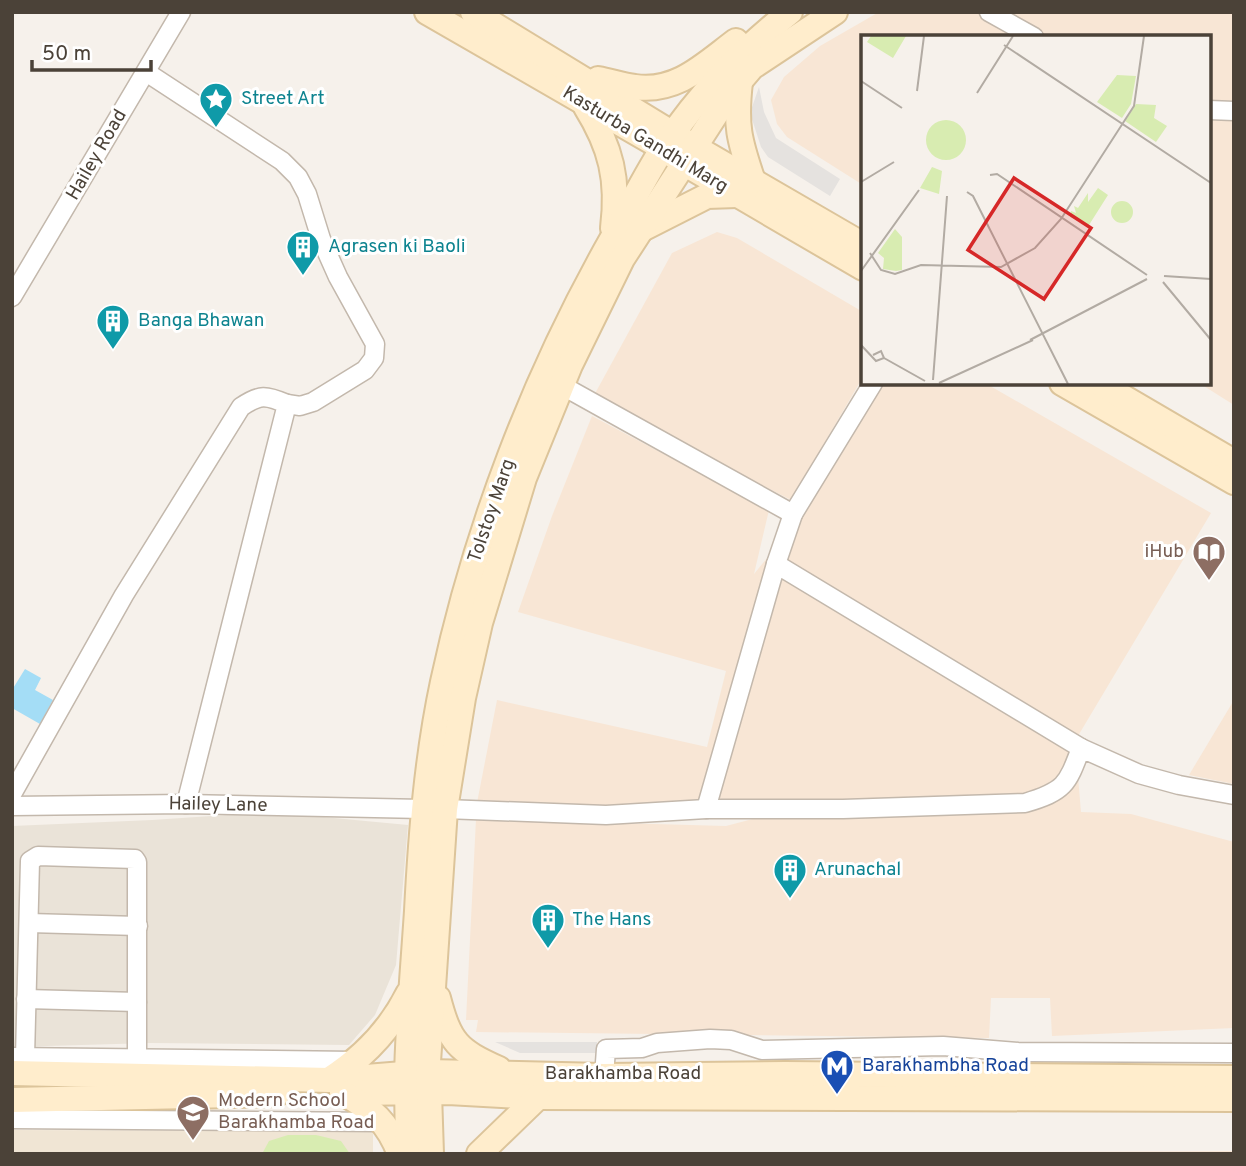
<svg xmlns="http://www.w3.org/2000/svg" width="1246" height="1166" font-family="Overpass,sans-serif">
<style>
.residential{fill:#eae3d8}
.commercial{fill:#f8e6d5}
.education{fill:#f0e5d4}
.green{fill:#d8ecb1}
.parking{fill:#e5e2df}
.water{fill:#a4ddf6}
.lines{fill:none;stroke-linecap:round;stroke-linejoin:round}
.street-casing{stroke:#c3b8ac;stroke-width:21}
.secondary-casing{stroke:#dcc49a;stroke-width:28}
.street{stroke:#fff;stroke-width:18}
.secondary{stroke:#ffedcc;stroke-width:24}
.labels{text-anchor:middle;dominant-baseline:central;stroke-width:6;stroke-linejoin:round;paint-order:stroke}
.culture-label{font-size:19px;fill:#0d838f;stroke:#fff;text-anchor:start}
.street-label{font-size:19px;fill:#4b4238;stroke:#fff}
.education-label{font-size:19px;fill:#785e54;stroke:#fff;text-anchor:end}
.transit-label{font-size:19px;fill:#164399;stroke:#fff;text-anchor:start}
.inset-road{fill:none;stroke:#b2aba3;stroke-width:2}
.view{fill:#d62828;fill-opacity:0.15;stroke:#d62828;stroke-width:3.5}
.inset-edge{fill:none;stroke:#4b4238;stroke-width:3.5}
</style>
<rect width="100%" height="100%" fill="#f6f1eb"/>
<path class="residential" d="M 270,812 L 408,825 L 396,965 L 375,1015 L 349,1045 L 151,1043 L 12,1047 L 12,826 L 152,820 Z"/>
<g class="commercial">
<path d="M 879,12 L 1234,12 L 1234,405 L 1199,383 L 1209,383 L 1209,37 L 863,37 L 863,185 L 787,137 L 777,124 L 771,100 L 784,77 L 820,46 Z"/>
<path d="M 717,232 L 737,238 L 863,312 L 863,377 L 791,500 L 592,399 L 672,253 Z"/>
<path d="M 864,383 L 985,383 L 1211,513 L 1075,741 L 1081,812 L 1131,814 L 1234,842 L 1234,1028 L 1052,1036 L 1050,998 L 991,998 L 989,1038 L 476,1032 L 478,1020 L 466,1020 L 476,819 L 726,826 L 829,799 L 695,807 L 476,808 L 497,700 L 707,747 L 726,671 L 518,612 L 552,516 L 592,416 L 769,510 L 754,574 L 797,521 Z"/>
<path d="M 1234,700 L 1234,784 L 1189,775 Z"/>
<path d="M 1234,1151 L 1234,1154 L 1021,1154 L 1021,1152 Z"/>
</g>
<path class="education" d="M 12,1130 L 373,1131 L 373,1154 L 12,1154 Z"/>
<path class="green" d="M 288,1135 L 316,1135 L 341,1141 L 350,1154 L 262,1154 L 269,1141 Z"/>
<g class="parking">
<path d="M 759,87 L 764,112 L 776,138 L 840,179 L 830,196 L 768,157 L 761,147 L 750,113 Z"/>
<path d="M 495,1042 L 597,1042 L 597,1053 L 520,1053 Z"/>
</g>
<path class="water" d="M 25,669 L 41,678 L 35,690 L 53,700 L 40,724 L 12,708 L 12,690 Z"/>
<g class="lines">
<defs>
<g id="street">
<path d="M 989,12 L 1034,37"/>
<path d="M 146,72 L 282,161 L 298,177 L 307,194 L 321,239 L 338,277 L 375,344 L 374,358 L 365,370 L 313,402 L 300,406 L 287,404"/>
<path d="M 1209,110 L 1234,111"/>
<path d="M 12,297 L 181,12"/>
<path d="M 561,385 L 793,514 L 873,383"/>
<path d="M 776,564 L 793,514"/>
<path d="M 12,794 L 124,595 L 241,407 C 260,394 266,395 287,404 L 186,804"/>
<path d="M 12,806 L 186,804 L 423,809"/>
<path d="M 445,809 L 606,815 L 706,809 L 843,809 L 1025,803 C 1065,791 1067,785 1081,748 L 1139,774 L 1179,785 L 1234,795"/>
<path d="M 706,809 L 776,564 L 1081,748"/>
<path d="M 29,923 L 138,926"/>
<path d="M 26,999 L 137,1002"/>
<path d="M 12,1057 L 355,1061"/>
<path d="M 25,1057 L 30,861 L 38,856 L 135,859 L 137,862 L 137,1058"/>
<path d="M 604,1076 L 606,1049 L 642,1048 L 657,1043 L 710,1039 L 731,1040 L 762,1050 L 943,1046 L 1018,1052 L 1234,1053"/>
<path d="M 12,1119 L 383,1122"/>
</g>
<g id="secondary">
<path d="M 427,12 L 663,148 L 685,164 L 863,268"/>
<path d="M 473,12 L 696,148 L 863,245"/>
<path d="M 598,79 C 610,81 623,86 635,87 C 677,93 705,64 736,41"/>
<path d="M 740,82 C 735,125 739,140 753,181"/>
<path d="M 586,107 C 611,147 619,180 613,228"/>
<path d="M 644,228 L 707,196 L 737,195"/>
<path d="M 1062,383 L 1234,482"/>
<path d="M 1099,383 L 1234,462"/>
<path d="M 438,998 C 450,1043 457,1050 499,1069"/>
<path d="M 12,1073 L 329,1080 L 428,1072 L 604,1076 L 785,1074 L 1234,1078"/>
<path d="M 330,1079 C 364,1057 390,1030 408,994"/>
<path d="M 342,1093 L 448,1092 L 538,1097 L 1234,1099"/>
<path d="M 343,1093 C 373,1110 387,1121 400,1154"/>
<path d="M 12,1100 L 277,1094"/>
<path d="M 408,1154 C 408,1119 406,1083 408,1048 C 410,1002 414,957 417,911 C 421,834 427,757 443,682 C 476,528 534,377 611,241 C 628,210 644,178 663,148 C 699,94 739,53 790,12"/>
<path d="M 431,1154 L 428,1062 L 445,809 L 463,698 L 480,623 L 524,478 L 570,365 L 622,259 L 729,94 L 752,67 L 835,12"/>
<path d="M 479,1154 L 538,1097"/>
</g>
</defs>
<use href="#street" class="street-casing"/>
<use href="#secondary" class="secondary-casing"/>
<use href="#street" class="street"/>
<use href="#secondary" class="secondary"/>
</g>
<defs>
<symbol id="sight-pin" viewBox="-11 -11 22 30"><path d="M0 17L-7.5 6A9.5 9.5 0 1 1 7.5 6Z" fill="#0f9aa8" stroke="#fff"/><path d="M0-6L1.8-2.2L6-1.7L2.9 1.2L3.7 5.4L0 3.3L-3.7 5.4L-2.9 1.2L-6-1.7L-1.8-2.2Z" fill="#fff"/></symbol>
<symbol id="building-pin" viewBox="-11 -11 22 30"><path d="M0 17L-7.5 6A9.5 9.5 0 1 1 7.5 6Z" fill="#0f9aa8" stroke="#fff"/><path d="M-4-6H4V6H1V3H-1V6H-4ZM-2.5-4.3h1.7v1.8h-1.7ZM.8-4.3h1.7v1.8H.8ZM-2.5-1h1.7V.8h-1.7ZM.8-1h1.7V.8H.8Z" fill="#fff"/></symbol>
<symbol id="library-pin" viewBox="-11 -11 22 30"><path d="M0 17L-7.5 6A9.5 9.5 0 1 1 7.5 6Z" fill="#8d6e63" stroke="#fff"/><path d="M-6-4Q-3-5.5-.7-3.5V5Q-3 3-6 4ZM6-4Q3-5.5 .7-3.5V5Q3 3 6 4Z" fill="#fff"/></symbol>
<symbol id="metro-pin" viewBox="-11 -11 22 30"><path d="M0 17L-7.5 6A9.5 9.5 0 1 1 7.5 6Z" fill="#1a4fb4" stroke="#fff"/><path d="M-5.5 5V-5H-3L0 0L3-5H5.5V5H3V-.5L0 4L-3-.5V5Z" fill="#fff"/></symbol>
<symbol id="school-pin" viewBox="-11 -11 22 30"><path d="M0 17L-7.5 6A9.5 9.5 0 1 1 7.5 6Z" fill="#8d6e63" stroke="#fff"/><path d="M0-5L7-2L0 1L-7-2ZM-4 1L0 2.5L4 1V4Q0 6-4 4Z" fill="#fff"/></symbol>
</defs>
<g fill-rule="evenodd">
<use href="#sight-pin" x="197" y="80" width="38" height="52"/>
<use href="#building-pin" x="284" y="228" width="38" height="52"/>
<use href="#building-pin" x="94" y="302" width="38" height="52"/>
<use href="#library-pin" x="1190" y="533" width="38" height="52"/>
<use href="#building-pin" x="771" y="851" width="38" height="52"/>
<use href="#building-pin" x="529" y="901" width="38" height="52"/>
<use href="#metro-pin" x="818" y="1047" width="38" height="52"/>
<use href="#school-pin" x="174" y="1093" width="38" height="52"/>
</g>
<g class="labels">
<g class="culture-label">
<text x="241" y="99">Street Art</text>
<text x="328" y="247">Agrasen ki Baoli</text>
<text x="138" y="321">Banga Bhawan</text>
<text x="814" y="870">Arunachal</text>
<text x="572" y="920">The Hans</text>
</g>
<g class="street-label">
<text transform="translate(645 140) rotate(31)">Kasturba Gandhi Marg</text>
<text transform="translate(97 155) rotate(-60)">Hailey Road</text>
<text transform="translate(492 511) rotate(-71)">Tolstoy Marg</text>
<text transform="translate(218 805) rotate(1)">Hailey Lane</text>
<text x="623" y="1074">Barakhamba Road</text>
</g>
<g class="education-label">
<text x="1184" y="552">iHub</text>
<text x="218" y="1101" text-anchor="start">Modern School<tspan x="218" dy="22">Barakhamba Road</tspan></text>
</g>
<g class="transit-label">
<text x="862" y="1066">Barakhambha Road</text>
</g>
</g>
<g transform="translate(861 35)">
<rect width="350" height="350" fill="#f6f1eb"/>
<path d="M 10,1 L 45,1 L 32,23 L 6,7 ZM 256,40 L 275,41 L 270,69 L 261,83 L 236,67 ZM 275,69 L 295,70 L 293,83 L 306,91 L 295,107 L 264,86 ZM65 105a20 20 0 1 1 40 0a20 20 0 1 1-40 0ZM 71,132 L 81,136 L 78,159 L 59,153 ZM 237,153 L 247,160 L 228,190 L 209,182 L 210,176 L 215,178 L 213,171 L 217,173 L 227,158 L 227,167 ZM250 177a11 11 0 1 1 22 0a11 11 0 1 1-22 0ZM 34,194 L 41,202 L 41,235 L 35,236 L 22,234 L 23,223 L 17,218 Z" fill="#d8ecb1"/>
<path class="inset-road" d="M 143,10 L 350,148M 0,46 L 41,73M 56,56 L 63,1M 116,58 L 152,1M 129,140 L 136,139 L 286,240M 0,147 L 33,127M 106,157 L 112,161 L 207,349M 9,218 L 20,235 L 34,239 L 60,230 L 140,232 L 174,213 L 200,184 L 273,71 L 283,1M 0,236 L 58,155M 303,241 L 350,244M 302,247 L 350,305M 169,305 L 286,244M 0,310 L 15,326 L 23,323 L 20,316 L 12,320M 23,323 L 64,346M 72,345 L 86,161M 78,348 L 172,305"/>
<path class="view" d="M 153,143 L 230,193 L 183,264 L 107,215 Z"/>
<rect width="350" height="350" class="inset-edge"/>
</g>
<rect width="1246" height="1166" fill="none" stroke="#4b4238" stroke-width="28"/>
<path d="M32 60v10h119v-10" fill="none" stroke="#4b4238" stroke-width="3.5"/>
<text x="42" y="60" font-size="21" fill="#4b4238" stroke="#ffffff" stroke-width="5" paint-order="stroke">50 m</text>
</svg>
